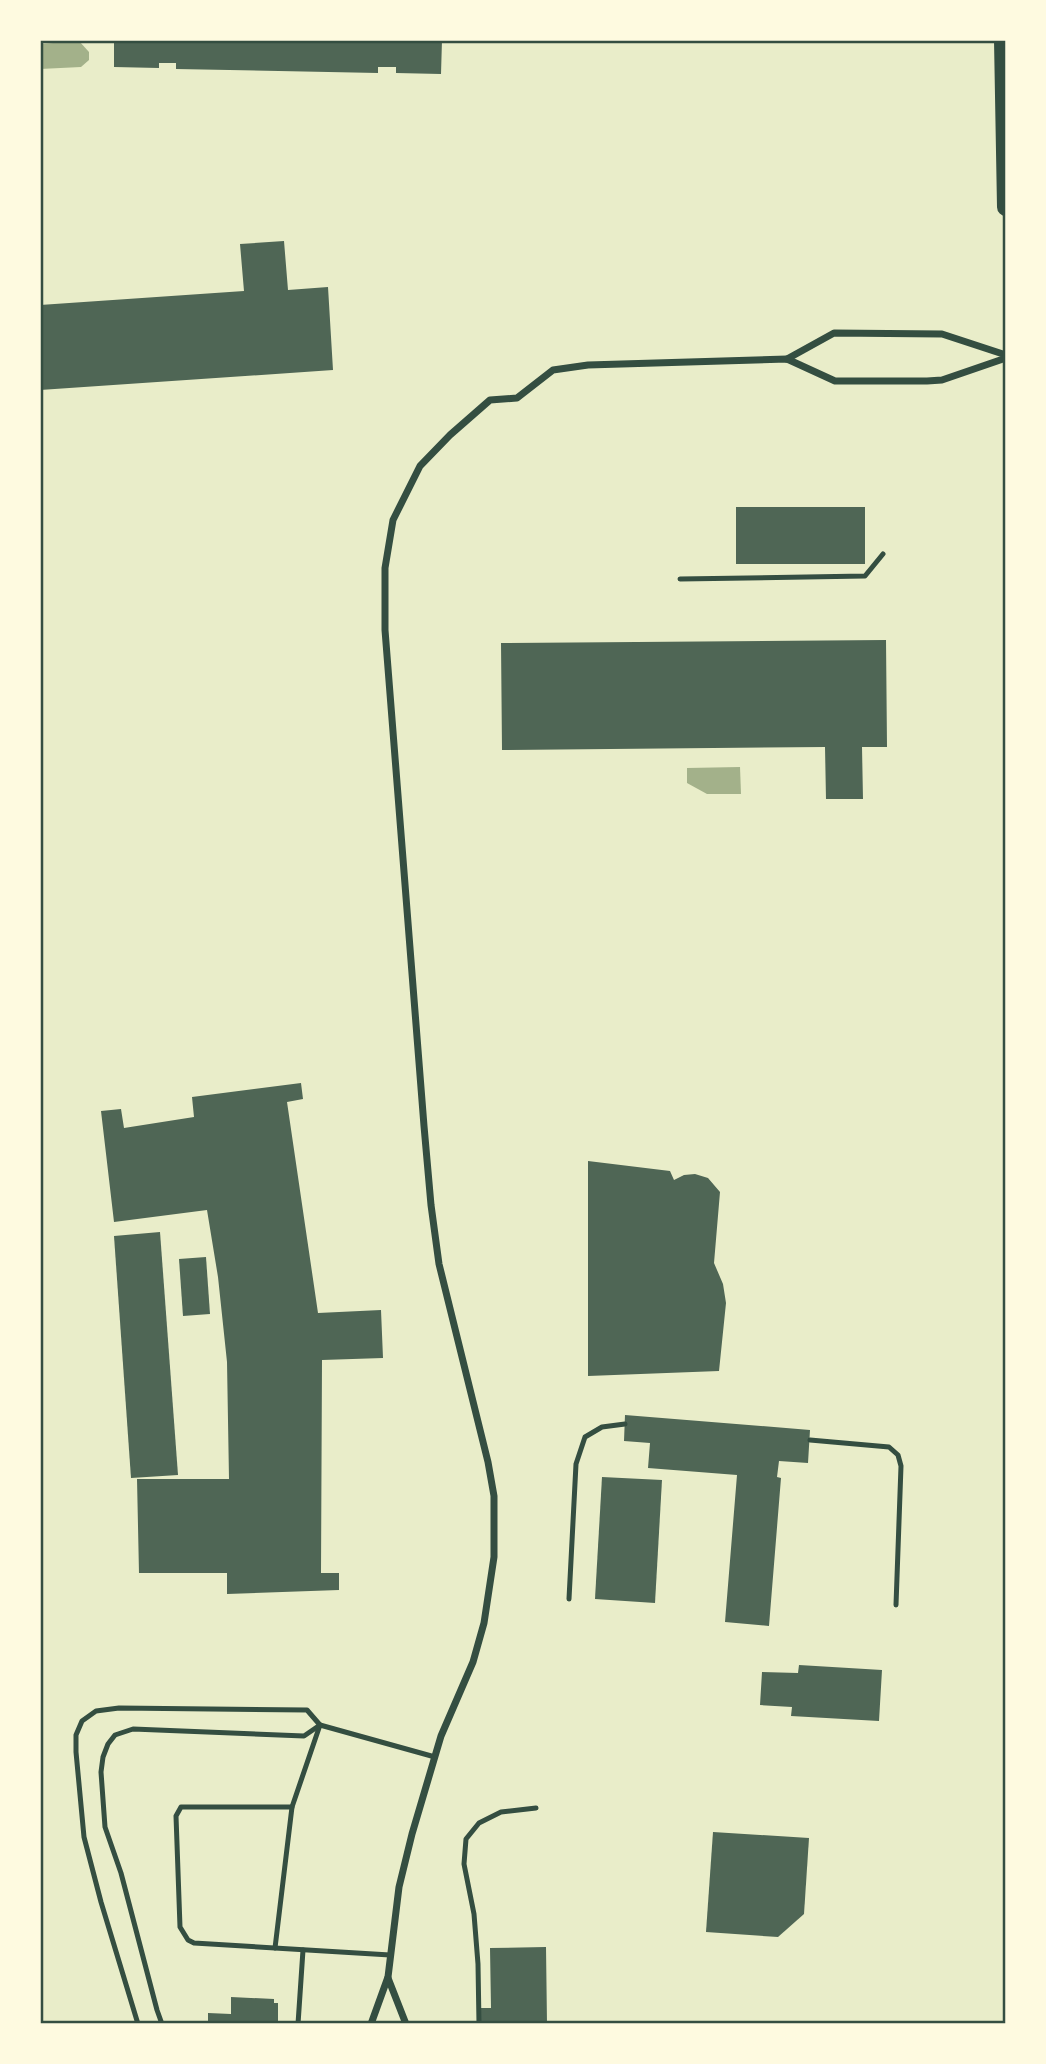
<svg xmlns="http://www.w3.org/2000/svg" width="1046" height="2064" font-family="'Varela Round',sans-serif">
<style>
.water{fill:#a3b18a}
.building{fill:#4f6655}
.lines{fill:none;stroke-linecap:round;stroke-linejoin:round}
.service{stroke:#344e41;stroke-width:5}
.minor{stroke:#344e41;stroke-width:7}
.primary{stroke:#344e41;stroke-width:18}
.neatline{fill:none;stroke:#344e41;stroke-width:2.5}
</style>
<rect width="100%" height="100%" fill="#e9edc9"/>
<g class="water">
<path d="M 79,41 L 89,52 L 89,60 L 81,67 L 40,69 L 40,44 Z"/>
<path d="M 740,767 L 741,794 L 707,794 L 687,783 L 687,768 Z"/>
</g>
<g class="building">
<path d="M 114,40 L 442,40 L 441,74 L 396,73 L 396,67 L 378,67 L 378,73 L 176,69 L 176,63 L 159,63 L 159,68 L 114,67 Z"/>
<path d="M 284,241 L 288,290 L 328,287 L 333,370 L 40,390 L 40,305 L 244,291 L 240,244 Z"/>
<rect x="736" y="507" width="129" height="57"/>
<path d="M 886,640 L 887,747 L 862,747 L 863,799 L 826,799 L 825,747 L 502,750 L 501,643 Z"/>
<path d="M 301,1083 L 303,1099 L 287,1102 L 318,1313 L 381,1310 L 383,1358 L 322,1360 L 321,1573 L 339,1573 L 339,1590 L 227,1594 L 227,1573 L 139,1573 L 137,1479 L 229,1479 L 227,1362 L 218,1277 L 207,1210 L 114,1222 L 101,1111 L 121,1109 L 124,1128 L 194,1117 L 192,1097 Z"/>
<path d="M 588,1161 L 670,1171 L 674,1180 L 684,1175 L 695,1174 L 708,1178 L 720,1192 L 714,1263 L 723,1284 L 726,1303 L 719,1371 L 588,1376 Z"/>
<path d="M 160,1232 L 178,1475 L 131,1478 L 114,1236 Z"/>
<path d="M 206,1257 L 210,1314 L 183,1316 L 179,1259 Z"/>
<path d="M 625,1415 L 810,1430 L 808,1463 L 779,1461 L 777,1477 L 781,1478 L 769,1626 L 725,1622 L 737,1475 L 648,1468 L 650,1443 L 624,1441 Z"/>
<path d="M 602,1477 L 662,1480 L 655,1603 L 595,1599 Z"/>
<path d="M 799,1665 L 882,1670 L 879,1721 L 791,1716 L 792,1707 L 760,1705 L 762,1672 L 798,1673 Z"/>
<path d="M 713,1832 L 809,1838 L 804,1914 L 778,1937 L 706,1932 Z"/>
<path d="M 546,1947 L 547,2024 L 481,2024 L 481,2008 L 491,2008 L 490,1948 Z"/>
<path d="M 231,1997 L 274,1999 L 274,2003 L 278,2003 L 278,2022 L 208,2024 L 208,2013 L 231,2014 Z"/>
</g>
<g class="lines">
<g class="service">
<path d="M 680,579 L 865,576 L 883,554"/>
<path d="M 810,1440 L 889,1447 L 898,1455 L 901,1466 L 896,1605"/>
<path d="M 569,1599 L 576,1464 L 585,1437 L 602,1427 L 625,1424"/>
<path d="M 292,1807 L 181,1807 L 176,1816 L 180,1927 L 188,1940 L 194,1943 L 390,1955"/>
<path d="M 275,1948 L 292,1807 L 320,1725"/>
<path d="M 138,2024 L 101,1902 L 84,1837 L 76,1752 L 76,1735 L 82,1721 L 96,1711 L 119,1708 L 307,1710 L 320,1725 L 435,1757"/>
<path d="M 162,2024 L 157,2010 L 121,1873 L 105,1827 L 101,1772 L 103,1757 L 108,1744 L 115,1735 L 133,1729 L 304,1736 L 320,1725"/>
<path d="M 298,2024 L 303,1950"/>
<path d="M 479,2024 L 478,1964 L 474,1914 L 464,1864 L 466,1839 L 479,1823 L 501,1812 L 536,1808"/>
</g>
<g class="minor">
<path d="M 787,359 L 834,333 L 942,334 L 1006,355"/>
<path d="M 388,1978 L 406,2024"/>
<path d="M 371,2024 L 388,1977 L 399,1887 L 412,1834 L 441,1736 L 473,1662 L 484,1623 L 494,1557 L 494,1496 L 488,1462 L 439,1264 L 431,1205 L 424,1126 L 385,630 L 385,568 L 393,520 L 420,466 L 450,435 L 490,400 L 517,398 L 553,370 L 588,365 L 787,359 L 835,381 L 927,381 L 942,380 L 1006,358"/>
</g>
<path class="primary" d="M 1003,40 L 1006,207"/>
</g>
<rect width="1046" height="2064" fill="none" stroke="#fefae0" stroke-width="84"/>
<rect x="42" y="42" width="962" height="1980" class="neatline"/>
</svg>
